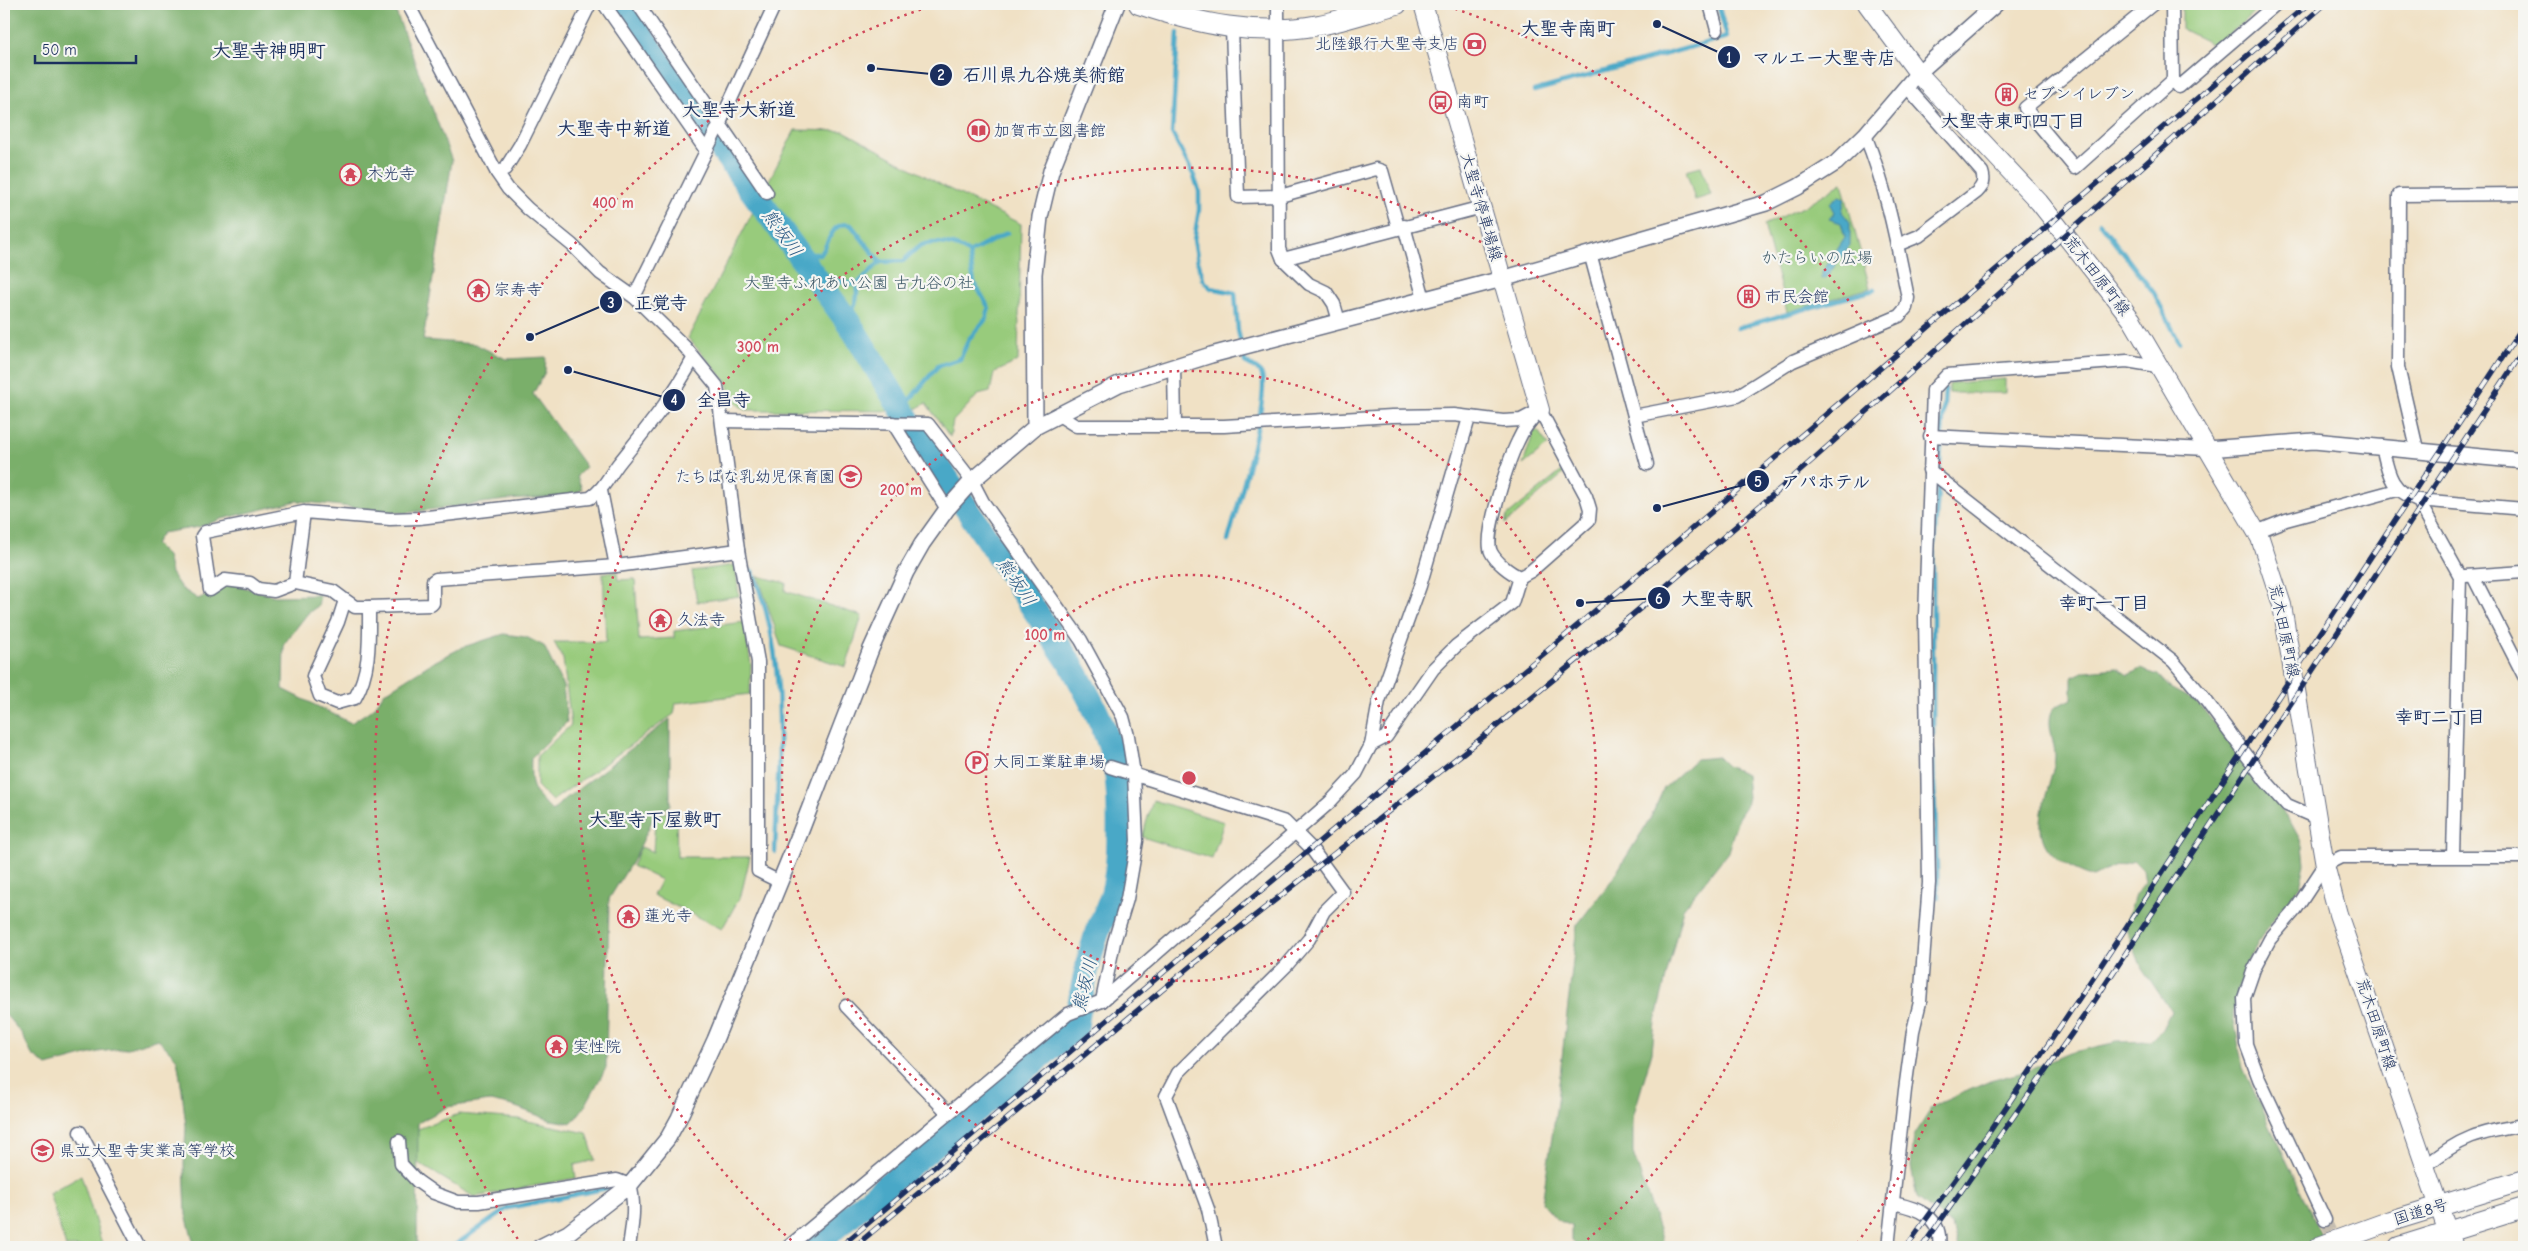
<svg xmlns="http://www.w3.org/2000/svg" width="2528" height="1251" font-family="'Comic Neue','Klee One',sans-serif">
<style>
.green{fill:#98cb7b;stroke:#5a7d6c}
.forest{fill:#7aaf6b;stroke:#4a6f64}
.water{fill:#48a8c7;stroke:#326c92}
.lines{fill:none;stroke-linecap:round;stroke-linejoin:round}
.stream{stroke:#48a8c7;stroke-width:4.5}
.river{stroke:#48a8c7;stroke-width:25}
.minor-tunnel{stroke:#c5bdb0;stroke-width:12;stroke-dasharray:12 6;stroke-linecap:butt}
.minor-casing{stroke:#666d82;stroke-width:15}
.tertiary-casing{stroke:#666d82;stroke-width:18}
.secondary-casing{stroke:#666d82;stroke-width:20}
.trunk-casing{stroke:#666d82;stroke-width:22}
.minor{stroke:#fff;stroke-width:12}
.tertiary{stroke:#fff;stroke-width:15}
.secondary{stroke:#fff;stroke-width:18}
.trunk{stroke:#fff;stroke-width:20}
.rail-casing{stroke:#1b2f5e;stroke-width:5.5}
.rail{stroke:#f6f6f2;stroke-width:4;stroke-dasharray:11;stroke-linecap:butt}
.ring{fill:none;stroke:#d1495b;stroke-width:2.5;stroke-dasharray:2.5 5}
.labels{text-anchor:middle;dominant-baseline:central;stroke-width:4.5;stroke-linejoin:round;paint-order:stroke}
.poi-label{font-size:16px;fill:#1b2f5e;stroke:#f6f6f2;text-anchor:start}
.street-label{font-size:16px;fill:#1b2f5e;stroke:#f6f6f2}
.park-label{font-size:16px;fill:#3a5665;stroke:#f6f6f2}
.neighbourhood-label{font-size:18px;font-weight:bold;fill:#1b2f5e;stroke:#f6f6f2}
.water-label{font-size:18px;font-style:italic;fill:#2b5983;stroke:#f6f6f2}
.quarter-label{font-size:19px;font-weight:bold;fill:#1b2f5e;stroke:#f6f6f2}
.centre{fill:#d1495b;stroke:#f6f6f2;stroke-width:2.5}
.ring-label{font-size:15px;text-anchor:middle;font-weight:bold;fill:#d1495b;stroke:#f6f6f2;stroke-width:4.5;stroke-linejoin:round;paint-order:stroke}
.leader{fill:none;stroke:#1b2f5e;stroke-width:2}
.callout-dot{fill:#1b2f5e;stroke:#f6f6f2;stroke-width:2}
.mark-label{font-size:15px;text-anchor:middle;font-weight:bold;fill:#fff}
.callout-label{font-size:18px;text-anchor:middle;font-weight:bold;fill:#1b2f5e;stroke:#f6f6f2;stroke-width:4.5;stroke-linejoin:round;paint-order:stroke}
</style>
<rect width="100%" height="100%" fill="#f6f6f2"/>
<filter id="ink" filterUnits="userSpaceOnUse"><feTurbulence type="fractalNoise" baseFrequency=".02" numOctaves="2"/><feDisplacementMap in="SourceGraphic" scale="10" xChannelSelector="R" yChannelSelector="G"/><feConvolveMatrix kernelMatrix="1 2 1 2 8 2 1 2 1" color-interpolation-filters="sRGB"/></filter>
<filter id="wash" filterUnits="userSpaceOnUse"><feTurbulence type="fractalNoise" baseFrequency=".0096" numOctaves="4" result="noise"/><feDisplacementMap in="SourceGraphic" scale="20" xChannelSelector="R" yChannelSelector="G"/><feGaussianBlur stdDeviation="1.12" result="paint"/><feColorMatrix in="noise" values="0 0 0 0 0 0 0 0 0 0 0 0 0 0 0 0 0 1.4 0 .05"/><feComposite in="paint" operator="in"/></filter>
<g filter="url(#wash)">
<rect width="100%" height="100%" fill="#f0e1c5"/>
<g class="green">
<path d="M 2182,4 L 2264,4 L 2216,46 L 2182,29 Z"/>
<path d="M 795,130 L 844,131 L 945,187 L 1021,224 L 1018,361 L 994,373 L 990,392 L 978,395 L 953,421 L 950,437 L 926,403 L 912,411 L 745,410 L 731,399 L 727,382 L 688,338 Z"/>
<path d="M 1701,166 L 1711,195 L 1695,200 L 1686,170 Z"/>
<path d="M 1842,183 L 1870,288 L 1787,312 L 1764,225 L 1805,206 Z"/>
<path d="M 2005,379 L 2005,393 L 1949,393 L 1949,385 L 1953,383 Z"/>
<path d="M 1534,431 L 1538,431 L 1548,445 L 1523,465 Z"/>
<path d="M 1562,471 L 1563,474 L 1505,524 L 1507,516 Z"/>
<path d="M 735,565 L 739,596 L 697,602 L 692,571 Z"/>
<path d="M 617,572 L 618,580 L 635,579 L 639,640 L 674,638 L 674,631 L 744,622 L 751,664 L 750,694 L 676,703 L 674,714 L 552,801 L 537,786 L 537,756 L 571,725 L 563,659 L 554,642 L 606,642 L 603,573 Z"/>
<path d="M 758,576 L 786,583 L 785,591 L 862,616 L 846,667 L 781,646 Z"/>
<path d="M 1153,800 L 1224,822 L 1212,859 L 1142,837 Z"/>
<path d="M 676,811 L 677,857 L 750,857 L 741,895 L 722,929 L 653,895 L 661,880 L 632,866 L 641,847 L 653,852 L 655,820 L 662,813 Z"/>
<path d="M 459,1114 L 518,1119 L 587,1133 L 595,1160 L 574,1165 L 576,1178 L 474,1197 L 402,1153 L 410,1132 Z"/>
<path d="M 81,1175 L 103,1247 L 66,1247 L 49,1193 Z"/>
</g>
<g class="forest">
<path d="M 4,4 L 393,4 L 452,161 L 423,340 L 475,344 L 506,359 L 546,357 L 545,372 L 533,394 L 586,467 L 577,476 L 582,489 L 572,496 L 506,500 L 404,513 L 297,501 L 222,519 L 199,527 L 162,533 L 155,544 L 167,556 L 171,573 L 181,588 L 198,599 L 215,591 L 225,582 L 275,596 L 320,595 L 318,606 L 308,613 L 284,644 L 283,689 L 351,723 L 374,708 L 384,693 L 430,664 L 463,647 L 504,634 L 526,637 L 544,646 L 563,686 L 567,722 L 531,758 C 530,788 532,791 553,812 L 560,803 L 670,719 L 670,805 L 653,819 L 636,855 L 609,899 L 606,1068 L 585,1106 L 572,1123 L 550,1120 L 513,1106 L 490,1101 L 447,1107 L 418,1123 L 417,1247 L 195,1247 L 186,1215 L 184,1164 L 186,1127 L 182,1091 L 177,1059 L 158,1039 L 128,1048 L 98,1052 L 47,1066 L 32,1055 L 22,1034 L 4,1013 Z"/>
<path d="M 2117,668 L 2128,675 L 2140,669 L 2158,675 L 2170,688 L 2198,703 L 2226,737 L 2290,821 L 2303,845 L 2305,864 L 2300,886 L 2266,929 L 2247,964 L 2236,994 L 2233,1015 L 2243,1068 L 2327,1247 L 1958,1247 L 1952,1225 L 1917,1198 L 1911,1166 L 1914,1136 L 1933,1106 L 1990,1081 L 2027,1071 L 2069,1053 L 2117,1042 L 2150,1041 L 2162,1029 L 2171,1011 L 2142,968 L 2125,926 L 2135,895 L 2145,882 L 2143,870 L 2134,861 L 2113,867 L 2093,877 C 2076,870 2059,864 2048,849 C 2029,823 2054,783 2055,756 C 2055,743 2047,726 2051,714 C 2053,705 2065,703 2072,699 L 2072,677 L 2085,671 Z"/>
<path d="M 1718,757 L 1727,766 L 1746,774 L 1748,797 L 1746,806 L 1738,818 L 1728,852 L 1683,909 L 1655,1022 L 1652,1052 L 1633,1117 L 1633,1153 L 1665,1247 L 1578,1247 L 1572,1241 L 1572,1226 L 1557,1220 L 1542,1203 L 1556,1110 L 1577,925 L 1611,881 L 1650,819 L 1664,788 L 1696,759 Z"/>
</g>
<path class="water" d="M 1839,196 L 1845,198 L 1842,212 L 1850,222 L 1850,245 L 1826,278 L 1822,279 L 1822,272 L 1845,237 L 1841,223 L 1829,219 L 1835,212 L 1830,203 Z"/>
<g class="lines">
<g class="stream">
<path d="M 1178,33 L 1172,133 L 1194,176 L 1199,191 L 1199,210 L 1194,240 L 1198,262 L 1203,280 L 1211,288 L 1235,293 L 1238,330 L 1245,362 C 1250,365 1258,369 1261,373 C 1272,393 1235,514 1228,541"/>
<path d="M 1534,91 L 1727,37 L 1718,4"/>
<path d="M 2100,223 L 2154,293 L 2179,342"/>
<path d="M 800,254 L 821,254 C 830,242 831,220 851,225 L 880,262 L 903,261 C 908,257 913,251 918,247 C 931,239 959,244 969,253"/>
<path d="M 825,289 L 836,280 L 856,285"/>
<path d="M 845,318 C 855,309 859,298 856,285 L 880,262"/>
<path d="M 1737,328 L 1874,290"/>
<path d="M 902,409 L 938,366 L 960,359 L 969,339 L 986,319 L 989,308 L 974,282 L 969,253 L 1007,233"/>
<path d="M 752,571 C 790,656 778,761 775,852"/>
<path d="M 1933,735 L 1933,563 L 1945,389"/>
<path d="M 1933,751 L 1938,897"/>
<path d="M 452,1247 L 508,1208 L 608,1188"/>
</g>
<path class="river" d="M 620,4 L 692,109 L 851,326 L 913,428 L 1072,666 C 1088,695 1106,727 1114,760 C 1121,788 1121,863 1113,892 C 1110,906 1103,917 1098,930 C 1087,962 1081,994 1076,1027 L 812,1247"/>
</g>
</g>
<g filter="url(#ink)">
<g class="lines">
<path class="minor-tunnel" d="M 2325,1220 L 2338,1247"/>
<defs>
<g id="minor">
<path d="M 408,4 L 497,173 L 508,189 L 528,209 L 572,245 L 600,273 L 634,297 L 685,347 L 717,386 L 738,550 L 758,662 L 758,871 L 778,881"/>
<path d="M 604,4 L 705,149"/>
<path d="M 638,4 L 767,193"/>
<path d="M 1278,4 L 1279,249 L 1283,259"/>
<path d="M 1710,4 L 1717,30"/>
<path d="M 2153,4 L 2025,108 L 2075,168 L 2173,80"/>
<path d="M 2172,4 L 2173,80 L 2179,87 L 2276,4"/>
<path d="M 1232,29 L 1238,197 L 1280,196 L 1376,169 L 1382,171 L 1398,227"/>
<path d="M 497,173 L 505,169 L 520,145 L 590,4"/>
<path d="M 1404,226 L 1424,299"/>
<path d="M 1897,245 L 1919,236 L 1977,192 C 1983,186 1985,181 1982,172 L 1907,87"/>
<path d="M 1590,253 L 1634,416 L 1737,396 L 1793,361 L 1899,316 L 1906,308 L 1908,298 C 1897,243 1886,186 1865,135"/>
<path d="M 634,297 L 719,125 L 775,4"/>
<path d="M 1339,321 L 1334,304 L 1326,292 L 1309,284 L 1283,259 L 1482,207"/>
<path d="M 1174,366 L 1175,426"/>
<path d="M 1540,410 L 1586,496 L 1590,509 L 1589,520 L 1531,571 L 1520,577 C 1510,573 1496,562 1491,552 C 1483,536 1509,459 1518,441 C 1523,429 1531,420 1540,410 Z"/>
<path d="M 1057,414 L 1076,426 L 1224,426 L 1392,416 L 1454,415 L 1503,421 L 1521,420 L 1540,410"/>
<path d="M 1634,416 L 1647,464"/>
<path d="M 722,421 L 928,424 L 972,481 L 983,502 L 1081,640 L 1123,717 L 1128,736 L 1134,774 L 1137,841 L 1127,899 L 1114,942 L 1102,1001"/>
<path d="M 893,423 L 947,509"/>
<path d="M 1930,436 L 2207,449"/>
<path d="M 2382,446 C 2388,472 2390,491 2418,500 L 2524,509"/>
<path d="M 2417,449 L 2398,367 L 2399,195 L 2524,194"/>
<path d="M 1929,470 L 2173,661 L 2204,698 L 2265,780 L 2287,805 L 2317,818"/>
<path d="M 601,491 L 616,566"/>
<path d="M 2418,500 L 2460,576 L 2453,856"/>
<path d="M 304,512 L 295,583 L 274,591 L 258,589 L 250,583 L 225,580 L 210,590 L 202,536 L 205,532 L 304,512 L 390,519 L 419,518 L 590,498 C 604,489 609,476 619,463 C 646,429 673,397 693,359"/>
<path d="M 2256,532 L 2286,520 L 2397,490"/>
<path d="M 2465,576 L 2524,572"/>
<path d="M 2473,576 L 2524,676"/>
<path d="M 295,583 L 333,591 L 345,600 L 338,622 L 313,676 L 320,696 L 337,703 L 355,698 C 371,670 369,639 369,607 L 355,607 L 345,600"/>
<path d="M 369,607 L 431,605 L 433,603 L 433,581 L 436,579 L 616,566 L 738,550"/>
<path d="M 1371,745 L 1386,737 L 1433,669 L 1456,646 L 1512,603 L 1520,577"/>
<path d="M 1110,767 L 1285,822 L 1311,848 L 1343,892 L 1324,911 L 1309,939 L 1286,966 L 1178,1073 L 1166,1096 L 1208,1209 L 1216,1247"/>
<path d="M 846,1006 L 948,1113"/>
<path d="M 80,1132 L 140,1247"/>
<path d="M 399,1141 L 401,1164 L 417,1181 L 434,1193 L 458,1202 L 479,1202 L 617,1180 L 630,1185 C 636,1206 632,1226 629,1247"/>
<path d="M 2425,1167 C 2459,1137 2481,1132 2524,1125"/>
<path d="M 1893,1203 C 1918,1208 1943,1217 1939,1247"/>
<path d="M 2325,1220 L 2259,1079 L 2246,1044 L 2244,998 L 2254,969 L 2270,939 L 2296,909 L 2325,865 L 2341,857 L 2524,857"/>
<path d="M 788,1247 L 1068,1014 L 1102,1001 L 1330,802 L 1356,774 L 1371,745 L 1379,701 L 1420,586 L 1469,418"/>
<path d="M 1888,1247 L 1905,1090 L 1913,1031 L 1920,1002 L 1929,883 L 1925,616 L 1933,390 L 1947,375 L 2127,361 L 2157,366"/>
</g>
<g id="tertiary">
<path d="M 1035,427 L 1034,274 L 1040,217 L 1051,171 L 1117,4"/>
<path d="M 2207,449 L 2314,441 L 2524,461"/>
<path d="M 540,1247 L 568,1233 L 630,1185 L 668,1138 L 679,1118 L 715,1040 L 800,833 L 871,649 L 906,572 L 922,544 L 947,509 L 972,481 L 1035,427 L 1119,384 L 1211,355 L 1502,279 L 1766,203 L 1798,187 L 1836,163 L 1865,135 L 1918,73 L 1996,4"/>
</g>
<g id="secondary">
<path d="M 1423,4 L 1540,410"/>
<path d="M 1867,4 L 1918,73 L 2039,202 L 2132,320 L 2260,538 L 2282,605 L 2317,818 L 2325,865 L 2338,914 L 2453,1247"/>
</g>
<g id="trunk">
<path d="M 1139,4 C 1199,24 1256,37 1319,25 C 1345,20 1371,11 1397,4"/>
<path d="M 2319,1247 L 2391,1221 L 2524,1180"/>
<path d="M 2399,1247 L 2524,1208"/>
</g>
</defs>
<use href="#minor" class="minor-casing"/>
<use href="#tertiary" class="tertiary-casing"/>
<use href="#secondary" class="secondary-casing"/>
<use href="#trunk" class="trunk-casing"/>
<use href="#minor" class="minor"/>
<use href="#tertiary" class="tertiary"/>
<use href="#secondary" class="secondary"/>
<use href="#trunk" class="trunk"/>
<defs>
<g id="rail">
<path d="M 840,1247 L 1185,954 L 1621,589 L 2308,4"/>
<path d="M 854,1247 L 1192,965 L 1472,746 L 1637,611 L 1782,487 L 2325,4"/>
<path d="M 1906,1247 L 1990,1131 L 2080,997 L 2524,325"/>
<path d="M 1922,1247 L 2091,1006 L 2524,350"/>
</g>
</defs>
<use href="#rail" class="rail-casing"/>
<use href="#rail" class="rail"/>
</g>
</g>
<g class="ring">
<circle cx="1189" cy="778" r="203"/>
<circle cx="1189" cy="778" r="407"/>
<path d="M797 1245A610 610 0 1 1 1581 1245"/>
<path d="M522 1245A814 814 0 0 1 937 4M1441 4A814 814 0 0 1 1856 1245"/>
</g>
<defs>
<symbol id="bank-ring" viewBox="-11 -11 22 22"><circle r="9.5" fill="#f6f6f2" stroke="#d1495b" stroke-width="1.5"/><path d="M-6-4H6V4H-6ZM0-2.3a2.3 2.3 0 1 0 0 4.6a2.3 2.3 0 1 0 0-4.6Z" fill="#d1495b"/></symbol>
<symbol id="building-ring" viewBox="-11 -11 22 22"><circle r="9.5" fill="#f6f6f2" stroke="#d1495b" stroke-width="1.5"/><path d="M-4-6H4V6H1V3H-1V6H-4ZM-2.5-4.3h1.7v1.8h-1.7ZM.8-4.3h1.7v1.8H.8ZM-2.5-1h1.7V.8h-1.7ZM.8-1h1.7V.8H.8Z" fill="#d1495b"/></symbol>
<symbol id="bus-ring" viewBox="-11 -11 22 22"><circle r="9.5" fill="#f6f6f2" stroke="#d1495b" stroke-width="1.5"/><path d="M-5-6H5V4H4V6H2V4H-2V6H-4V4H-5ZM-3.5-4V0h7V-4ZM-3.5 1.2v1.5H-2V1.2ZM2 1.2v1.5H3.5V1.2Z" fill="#d1495b"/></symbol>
<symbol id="library-ring" viewBox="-11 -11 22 22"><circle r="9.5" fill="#f6f6f2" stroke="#d1495b" stroke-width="1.5"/><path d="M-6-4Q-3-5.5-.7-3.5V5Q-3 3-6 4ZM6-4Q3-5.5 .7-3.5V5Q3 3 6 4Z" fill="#d1495b"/></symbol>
<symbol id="temple-ring" viewBox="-11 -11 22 22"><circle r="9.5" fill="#f6f6f2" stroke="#d1495b" stroke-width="1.5"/><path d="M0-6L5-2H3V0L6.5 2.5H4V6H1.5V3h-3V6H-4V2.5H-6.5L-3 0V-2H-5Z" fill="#d1495b"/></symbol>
<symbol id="school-ring" viewBox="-11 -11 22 22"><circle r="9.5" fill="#f6f6f2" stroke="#d1495b" stroke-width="1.5"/><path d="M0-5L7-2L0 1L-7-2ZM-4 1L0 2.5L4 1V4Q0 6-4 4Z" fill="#d1495b"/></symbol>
<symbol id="parking-ring" viewBox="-11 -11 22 22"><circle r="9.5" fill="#f6f6f2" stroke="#d1495b" stroke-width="1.5"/><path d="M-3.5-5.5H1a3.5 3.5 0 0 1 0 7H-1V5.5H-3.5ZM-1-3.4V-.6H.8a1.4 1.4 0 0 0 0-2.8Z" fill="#d1495b"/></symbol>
</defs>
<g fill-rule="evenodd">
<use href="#bank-ring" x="1462" y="32" width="25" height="25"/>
<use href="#building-ring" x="1994" y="82" width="25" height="25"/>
<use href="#bus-ring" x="1428" y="90" width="25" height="25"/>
<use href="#library-ring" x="966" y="118" width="25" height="25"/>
<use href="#temple-ring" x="338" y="162" width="25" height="25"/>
<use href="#temple-ring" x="466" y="278" width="25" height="25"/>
<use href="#building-ring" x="1736" y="284" width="25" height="25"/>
<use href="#school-ring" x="838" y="464" width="25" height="25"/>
<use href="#temple-ring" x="648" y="608" width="25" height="25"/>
<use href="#parking-ring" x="964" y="750" width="25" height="25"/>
<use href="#temple-ring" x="616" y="904" width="25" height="25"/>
<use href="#temple-ring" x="544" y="1034" width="25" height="25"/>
<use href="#school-ring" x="30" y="1138" width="25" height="25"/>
</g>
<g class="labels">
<g class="poi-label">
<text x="1459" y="44" text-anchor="end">北陸銀行大聖寺支店</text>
<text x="2023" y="94">セブンイレブン</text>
<text x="1457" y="102">南町</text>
<text x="994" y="131">加賀市立図書館</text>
<text x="367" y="174">木光寺</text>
<text x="494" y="290">宗寿寺</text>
<text x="1765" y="297">市民会館</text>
<text x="835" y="477" text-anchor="end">たちばな乳幼児保育園</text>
<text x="677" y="620">久法寺</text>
<text x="993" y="762">大同工業駐車場</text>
<text x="644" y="916">蓮光寺</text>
<text x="573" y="1047">実性院</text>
<text x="59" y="1151">県立大聖寺実業高等学校</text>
</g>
<g class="street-label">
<text transform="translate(1481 207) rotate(74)">大聖寺停車場線</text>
<text transform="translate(2097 276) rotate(52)">荒木田原町線</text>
<text transform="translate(2284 631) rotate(78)">荒木田原町線</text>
<text transform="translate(2376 1024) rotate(72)">荒木田原町線</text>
<text transform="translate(2421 1212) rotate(-17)">国道8号</text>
</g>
<g class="park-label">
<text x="1817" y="258">かたらいの広場</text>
<text x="859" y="283">大聖寺ふれあい公園 古九谷の社</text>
</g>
<g class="neighbourhood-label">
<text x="2013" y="121">大聖寺東町四丁目</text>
<text x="2104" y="603">幸町一丁目</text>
<text x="2440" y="717">幸町二丁目</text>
</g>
<g class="water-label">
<text transform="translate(782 233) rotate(54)">熊坂川</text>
<text transform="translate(1016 582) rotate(56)">熊坂川</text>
<text transform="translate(1085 985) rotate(-77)">熊坂川</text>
</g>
<g class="quarter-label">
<text x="1568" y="29">大聖寺南町</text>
<text x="269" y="51">大聖寺神明町</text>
<text x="739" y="110">大聖寺大新道</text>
<text x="614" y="129">大聖寺中新道</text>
<text x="655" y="820">大聖寺下屋敷町</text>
</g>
</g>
<circle cx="1189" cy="778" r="8" class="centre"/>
<g class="ring-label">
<text x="613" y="208">400 m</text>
<text x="758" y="352">300 m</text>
<text x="901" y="495">200 m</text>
<text x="1045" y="640">100 m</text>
</g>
<path class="leader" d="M1657 24L1729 57M871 68L941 75M530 337L611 302M568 370L674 400M1657 508L1758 481M1580 603L1659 598"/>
<g class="callout-dot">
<circle cx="1657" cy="24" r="5"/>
<circle cx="871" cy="68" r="5"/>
<circle cx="530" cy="337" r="5"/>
<circle cx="568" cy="370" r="5"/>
<circle cx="1657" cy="508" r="5"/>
<circle cx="1580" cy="603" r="5"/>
<circle cx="1729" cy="57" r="12"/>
<circle cx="941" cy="75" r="12"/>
<circle cx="611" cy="302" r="12"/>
<circle cx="674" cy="400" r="12"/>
<circle cx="1758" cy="481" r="12"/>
<circle cx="1659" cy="598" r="12"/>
</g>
<g class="mark-label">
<text x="1729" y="63">1</text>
<text x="941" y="80">2</text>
<text x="611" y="308">3</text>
<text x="674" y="405">4</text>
<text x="1758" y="487">5</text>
<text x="1659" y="604">6</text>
</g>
<g class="callout-label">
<text x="1824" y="64">マルエー大聖寺店</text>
<text x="1044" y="81">石川県九谷焼美術館</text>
<text x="661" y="309">正覚寺</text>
<text x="724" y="406">全昌寺</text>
<text x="1826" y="488">アパホテル</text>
<text x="1717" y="605">大聖寺駅</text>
</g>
<rect width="2528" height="1251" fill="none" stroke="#f6f6f2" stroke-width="20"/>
<path d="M35 55v8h101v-8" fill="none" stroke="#1b2f5e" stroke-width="2.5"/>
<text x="42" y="55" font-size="15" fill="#1b2f5e" stroke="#f6f6f2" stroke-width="4" paint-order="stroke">50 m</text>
</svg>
